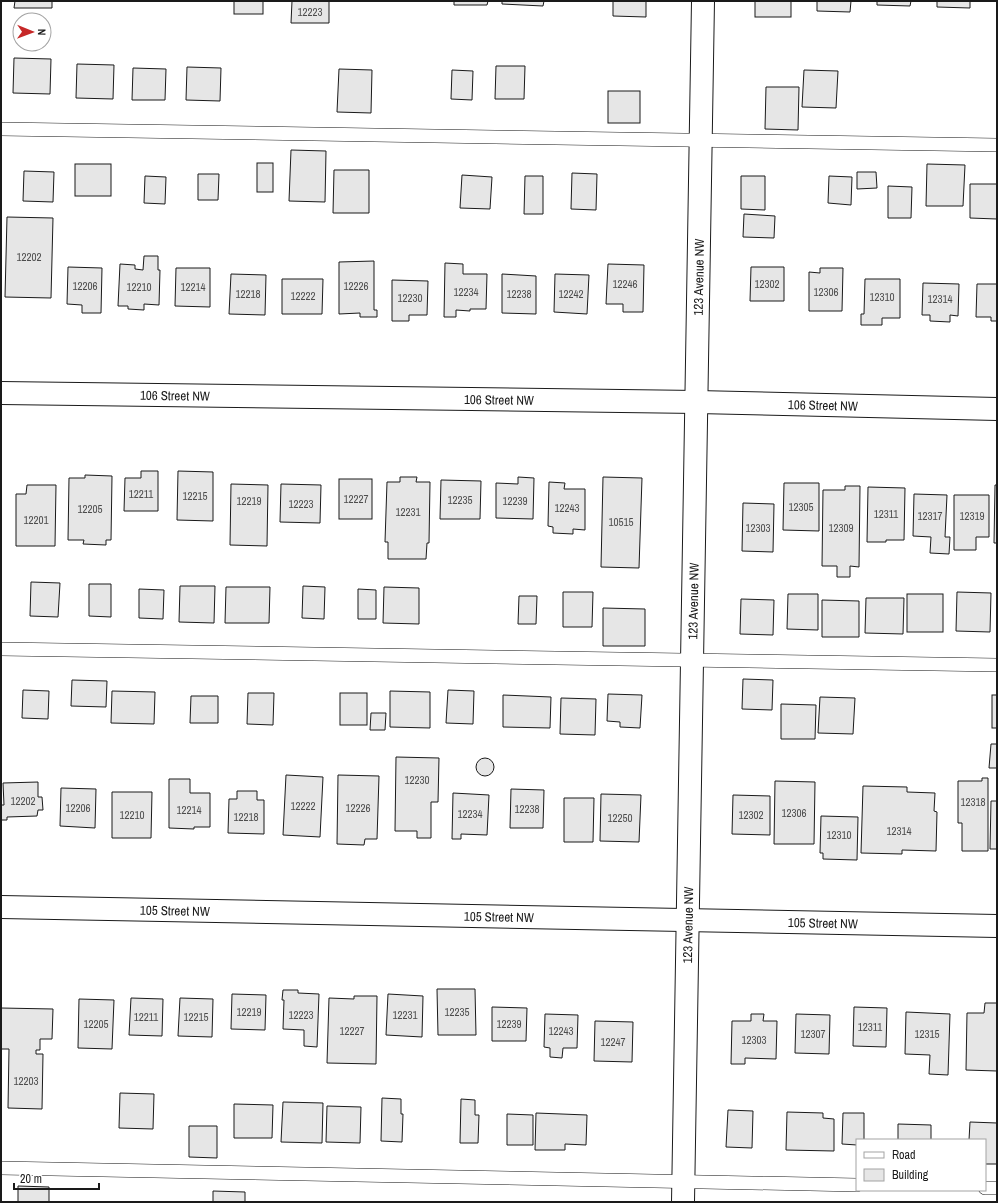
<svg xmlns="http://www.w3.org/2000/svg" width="998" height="1203" font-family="'Archivo Narrow',sans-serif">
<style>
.building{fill:#e6e6e6;stroke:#1a1a1a}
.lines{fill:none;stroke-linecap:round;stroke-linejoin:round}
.lane-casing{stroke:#1a1a1a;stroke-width:14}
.street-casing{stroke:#1a1a1a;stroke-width:24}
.lane{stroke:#fff;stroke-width:13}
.street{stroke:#fff;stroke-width:22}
.labels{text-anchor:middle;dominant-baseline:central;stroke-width:3;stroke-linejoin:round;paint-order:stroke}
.number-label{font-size:11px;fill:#4d4d4d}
.street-label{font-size:13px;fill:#1a1a1a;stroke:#fff}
</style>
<rect width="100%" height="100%" fill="#fff"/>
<g class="building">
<path d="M 15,1 L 52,1 L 52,8 L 14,8 Z"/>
<rect x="234" y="1" width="29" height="13"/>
<path d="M 292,1 L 329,1 L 329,23 L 291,23 Z"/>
<path d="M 454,1 L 488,1 L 487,5 L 454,5 Z"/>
<path d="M 502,1 L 544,1 L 543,6 L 502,4 Z"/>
<path d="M 613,1 L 646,1 L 646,17 L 613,16 Z"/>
<rect x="755" y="1" width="36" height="16"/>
<path d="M 817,1 L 851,1 L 850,12 L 817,11 Z"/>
<path d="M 877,1 L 911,1 L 910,6 L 877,5 Z"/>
<path d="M 937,1 L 970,1 L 970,8 L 937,7 Z"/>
<path d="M 14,58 L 51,59 L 50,94 L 13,93 Z"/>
<path d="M 77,64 L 114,65 L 113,99 L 76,98 Z"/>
<path d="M 496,66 L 525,66 L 524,99 L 495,99 Z"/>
<path d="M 187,67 L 221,68 L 220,101 L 186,100 Z"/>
<path d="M 133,68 L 166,69 L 165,100 L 132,100 Z"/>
<path d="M 339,69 L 372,70 L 371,113 L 337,112 Z"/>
<path d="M 452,70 L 473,71 L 472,100 L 451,99 Z"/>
<path d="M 804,70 L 838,71 L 836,108 L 802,107 Z"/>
<path d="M 766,87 L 799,87 L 798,130 L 765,129 Z"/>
<rect x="608" y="91" width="32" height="32"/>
<path d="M 291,150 L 326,151 L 325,202 L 289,201 Z"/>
<rect x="257" y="163" width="16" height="29"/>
<rect x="75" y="164" width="36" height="32"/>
<path d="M 927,164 L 965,165 L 963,206 L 926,206 Z"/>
<path d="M 334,170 L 369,170 L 369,213 L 333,213 Z"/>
<path d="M 24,171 L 54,172 L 53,202 L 23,201 Z"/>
<path d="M 857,172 L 876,172 L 877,188 L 857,189 Z"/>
<path d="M 572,173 L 597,174 L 596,210 L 571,209 Z"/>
<path d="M 198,174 L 219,174 L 218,200 L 198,200 Z"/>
<path d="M 462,175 L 492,177 L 490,209 L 460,208 Z"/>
<path d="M 145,176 L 166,177 L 165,204 L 144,203 Z"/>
<path d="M 525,176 L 543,176 L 543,214 L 524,214 Z"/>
<path d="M 741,176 L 765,176 L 765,210 L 741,209 Z"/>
<path d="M 829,176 L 852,177 L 851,205 L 828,203 Z"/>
<path d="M 970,184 L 997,184 L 997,219 L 970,218 Z"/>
<path d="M 888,186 L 912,187 L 911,218 L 888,218 Z"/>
<path d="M 744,214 L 775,216 L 774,238 L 743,237 Z"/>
<path d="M 7,217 L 53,218 L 51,298 L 5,297 Z"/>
<path d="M 144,256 L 158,256 L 158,270 L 160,270 L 159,305 L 144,304 L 144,310 L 128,309 L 128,306 L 118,306 L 120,264 L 135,265 L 135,269 L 143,270 Z"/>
<path d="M 374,261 L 374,310 L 377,310 L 377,317 L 360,317 L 360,313 L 339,314 L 339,262 Z"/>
<path d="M 445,263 L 463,264 L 463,274 L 487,274 L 486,309 L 470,309 L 470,311 L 456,310 L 456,317 L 444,317 Z"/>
<path d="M 608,264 L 644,265 L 643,312 L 623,312 L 623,304 L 606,304 Z"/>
<path d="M 68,267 L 102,268 L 101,313 L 82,313 L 82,305 L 67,304 Z"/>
<path d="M 751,267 L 784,267 L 784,301 L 750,301 Z"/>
<path d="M 176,268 L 210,268 L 210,307 L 175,306 Z"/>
<path d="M 820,268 L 843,268 L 842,311 L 809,311 L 809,272 L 820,273 Z"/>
<path d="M 231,274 L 266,275 L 265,315 L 229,314 Z"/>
<path d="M 502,274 L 536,276 L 536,314 L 502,313 Z"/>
<path d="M 555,274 L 589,275 L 587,314 L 554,312 Z"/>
<path d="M 282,279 L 323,279 L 322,314 L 282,314 Z"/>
<path d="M 865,279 L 900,279 L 900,318 L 882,318 L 882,325 L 861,325 L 861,314 L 864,314 Z"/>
<path d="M 392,280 L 428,281 L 427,315 L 409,315 L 409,321 L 392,321 Z"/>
<path d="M 923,283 L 959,284 L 958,316 L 950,315 L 950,322 L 930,321 L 930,315 L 922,315 Z"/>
<path d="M 977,284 L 997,284 L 997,321 L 991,321 L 991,317 L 976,317 Z"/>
<path d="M 141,471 L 158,471 L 158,511 L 124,511 L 125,478 L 141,478 Z"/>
<path d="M 178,471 L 213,472 L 213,521 L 177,520 Z"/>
<path d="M 85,475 L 112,476 L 111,540 L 106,540 L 106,545 L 83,544 L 84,540 L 68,540 L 69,478 L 85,478 Z"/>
<path d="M 400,477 L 417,477 L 416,482 L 430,482 L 429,543 L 427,543 L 426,559 L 388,559 L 388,542 L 385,542 L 387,482 L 400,482 Z"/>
<path d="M 518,477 L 534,478 L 533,519 L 496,518 L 496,483 L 518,484 Z"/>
<path d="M 603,477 L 642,478 L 639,568 L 601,567 Z"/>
<rect x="339" y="479" width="33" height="40"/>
<path d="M 441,480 L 481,481 L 480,519 L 440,519 Z"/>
<path d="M 549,482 L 565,483 L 564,489 L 585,489 L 585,530 L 573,529 L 573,534 L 553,533 L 553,527 L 548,526 Z"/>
<path d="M 784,483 L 819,483 L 819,531 L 783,530 Z"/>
<path d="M 231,484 L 268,485 L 267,546 L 230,545 Z"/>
<path d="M 281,484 L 321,485 L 320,523 L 280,522 Z"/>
<path d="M 27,485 L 56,485 L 55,546 L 16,546 L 16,494 L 26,494 Z"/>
<path d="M 995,485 L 997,485 L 997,543 L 994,543 Z"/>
<path d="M 845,486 L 860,486 L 859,567 L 850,566 L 850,577 L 837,577 L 837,566 L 822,566 L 823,490 L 845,490 Z"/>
<path d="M 868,487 L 905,488 L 904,540 L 886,540 L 886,542 L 867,542 Z"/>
<path d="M 914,494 L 947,495 L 945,537 L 950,537 L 949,554 L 930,553 L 931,537 L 913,536 Z"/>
<path d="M 954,495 L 989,495 L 989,537 L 976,537 L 976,550 L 954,550 Z"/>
<path d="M 743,503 L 774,504 L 773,552 L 742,551 Z"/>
<path d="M 31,582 L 60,583 L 58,617 L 30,616 Z"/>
<path d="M 89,584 L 111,584 L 111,617 L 89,616 Z"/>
<path d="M 180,586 L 215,586 L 214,623 L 179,622 Z"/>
<path d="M 303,586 L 325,587 L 324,619 L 302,618 Z"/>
<path d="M 226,587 L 270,587 L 269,623 L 225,623 Z"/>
<path d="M 384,587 L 419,588 L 419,624 L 383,623 Z"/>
<path d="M 139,589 L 164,590 L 163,619 L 139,618 Z"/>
<path d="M 358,589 L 376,590 L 376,619 L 358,619 Z"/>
<path d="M 563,592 L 593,592 L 592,627 L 563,627 Z"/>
<path d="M 957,592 L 991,593 L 990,632 L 956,631 Z"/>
<path d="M 788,594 L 818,594 L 818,630 L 787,629 Z"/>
<rect x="907" y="594" width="36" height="38"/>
<path d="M 519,596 L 537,596 L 536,624 L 518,624 Z"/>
<path d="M 866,598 L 904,598 L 903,634 L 865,633 Z"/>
<path d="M 741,599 L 774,600 L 773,635 L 740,634 Z"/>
<path d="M 822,600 L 859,601 L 859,637 L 822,637 Z"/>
<path d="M 603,608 L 645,609 L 645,646 L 603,646 Z"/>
<path d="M 743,679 L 773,680 L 772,710 L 742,709 Z"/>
<path d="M 72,680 L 107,681 L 106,707 L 71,706 Z"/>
<path d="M 23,690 L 49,691 L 48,719 L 22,718 Z"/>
<path d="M 448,690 L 474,691 L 473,724 L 446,723 Z"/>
<path d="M 112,691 L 155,692 L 154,724 L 111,723 Z"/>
<path d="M 390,691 L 430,692 L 430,728 L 390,727 Z"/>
<path d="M 248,693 L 274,693 L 273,725 L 247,724 Z"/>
<rect x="340" y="693" width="27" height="32"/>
<path d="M 608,694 L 642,695 L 640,728 L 620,727 L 620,722 L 607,721 Z"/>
<path d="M 503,695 L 551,697 L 550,728 L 503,727 Z"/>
<rect x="992" y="695" width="5" height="33"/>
<path d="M 191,696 L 218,696 L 218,723 L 190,723 Z"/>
<path d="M 820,697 L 855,698 L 853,734 L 818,733 Z"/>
<path d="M 561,698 L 596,699 L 595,735 L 560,734 Z"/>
<path d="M 781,704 L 816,705 L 815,739 L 781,739 Z"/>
<path d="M 371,713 L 386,713 L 385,730 L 370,730 Z"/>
<path d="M 991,744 L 997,744 L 997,768 L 989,768 Z"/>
<path d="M 396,757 L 439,758 L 438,802 L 431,802 L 431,838 L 417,838 L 417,831 L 395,831 Z"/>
<circle cx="485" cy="767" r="9"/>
<path d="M 286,775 L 323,777 L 320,837 L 283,835 Z"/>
<path d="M 338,775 L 379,776 L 377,839 L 365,839 L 364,845 L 337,844 Z"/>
<path d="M 982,778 L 988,778 L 988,851 L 962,851 L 962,823 L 958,823 L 958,781 L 982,781 Z"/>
<path d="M 169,779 L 190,779 L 190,793 L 210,793 L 210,827 L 194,827 L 194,829 L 169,828 Z"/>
<path d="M 775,781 L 815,782 L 814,844 L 774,844 Z"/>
<path d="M 38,782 L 38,797 L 42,797 L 43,810 L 38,810 L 37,816 L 7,817 L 7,820 L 1,820 L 1,805 L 4,805 L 3,783 Z"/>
<path d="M 863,786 L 907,787 L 907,792 L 935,793 L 934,811 L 937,812 L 936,851 L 902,850 L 902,854 L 861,853 Z"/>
<path d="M 61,788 L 96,789 L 95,828 L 60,826 Z"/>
<path d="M 511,789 L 544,790 L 543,828 L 510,828 Z"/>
<path d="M 237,791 L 257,791 L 257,800 L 264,800 L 264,834 L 228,833 L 229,799 L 237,799 Z"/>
<path d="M 112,792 L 152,792 L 151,838 L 112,838 Z"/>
<path d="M 453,793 L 489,795 L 487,835 L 461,834 L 461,839 L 452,839 Z"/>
<path d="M 601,794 L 641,795 L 639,842 L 600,841 Z"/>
<path d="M 733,795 L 770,796 L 770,835 L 732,834 Z"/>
<path d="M 564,798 L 594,798 L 593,842 L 564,842 Z"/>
<path d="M 991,801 L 997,801 L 997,849 L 990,849 Z"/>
<path d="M 821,816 L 858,817 L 857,860 L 823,859 L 823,853 L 820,853 Z"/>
<path d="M 437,989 L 475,989 L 476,1035 L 438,1035 Z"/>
<path d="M 283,990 L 298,990 L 298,993 L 319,994 L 317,1047 L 304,1046 L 304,1030 L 283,1029 L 284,1000 L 282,1000 Z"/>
<path d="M 232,994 L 266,995 L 265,1030 L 231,1029 Z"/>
<path d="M 388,994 L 423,996 L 422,1037 L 386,1035 Z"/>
<path d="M 354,996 L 377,996 L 376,1064 L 327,1063 L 329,998 L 354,999 Z"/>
<path d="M 131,998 L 163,999 L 162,1036 L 129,1035 Z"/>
<path d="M 180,998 L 213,999 L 212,1037 L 178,1036 Z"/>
<path d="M 79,999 L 114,1000 L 112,1049 L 78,1048 Z"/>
<path d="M 985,1003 L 997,1003 L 997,1071 L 966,1070 L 967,1013 L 984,1013 Z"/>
<path d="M 492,1007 L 527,1008 L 526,1041 L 492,1041 Z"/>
<path d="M 854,1007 L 887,1008 L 886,1047 L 853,1046 Z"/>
<path d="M 1,1008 L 53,1009 L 52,1039 L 40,1039 L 40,1050 L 36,1050 L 36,1054 L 43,1054 L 42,1109 L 8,1108 L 9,1049 L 1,1049 Z"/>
<path d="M 906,1012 L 950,1014 L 948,1075 L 929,1074 L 930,1055 L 905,1054 Z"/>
<path d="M 545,1014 L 578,1015 L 577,1048 L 563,1048 L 562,1058 L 550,1057 L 550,1048 L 544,1047 Z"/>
<path d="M 751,1014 L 764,1014 L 763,1021 L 777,1021 L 776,1059 L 745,1058 L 745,1064 L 731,1064 L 732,1021 L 751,1021 Z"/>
<path d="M 796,1014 L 830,1015 L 829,1054 L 795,1053 Z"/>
<path d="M 595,1021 L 633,1022 L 632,1062 L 594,1061 Z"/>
<path d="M 120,1093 L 154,1094 L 153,1129 L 119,1128 Z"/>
<path d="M 382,1098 L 401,1099 L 401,1114 L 403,1114 L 402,1142 L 381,1141 Z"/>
<path d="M 461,1099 L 475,1100 L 475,1115 L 479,1115 L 478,1143 L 460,1143 Z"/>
<path d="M 283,1102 L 323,1103 L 322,1143 L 281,1142 Z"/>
<path d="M 234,1104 L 273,1105 L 272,1138 L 234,1138 Z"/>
<path d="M 327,1106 L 361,1107 L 360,1143 L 326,1142 Z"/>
<path d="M 728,1110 L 753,1111 L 752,1148 L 726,1147 Z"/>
<path d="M 787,1112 L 823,1113 L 823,1118 L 834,1119 L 834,1151 L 786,1150 Z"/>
<path d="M 536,1113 L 587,1115 L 586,1145 L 565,1144 L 565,1150 L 535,1150 Z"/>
<path d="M 843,1113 L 864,1113 L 864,1140 L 857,1140 L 857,1145 L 842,1144 Z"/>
<path d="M 507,1114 L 533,1115 L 533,1145 L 507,1145 Z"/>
<path d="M 970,1122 L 997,1123 L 997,1164 L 985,1164 L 985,1140 L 969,1140 Z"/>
<path d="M 898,1124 L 931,1125 L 931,1140 L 898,1140 Z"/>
<path d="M 189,1126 L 217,1126 L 217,1158 L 189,1157 Z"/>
<path d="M 18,1186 L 49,1187 L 49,1202 L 18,1202 Z"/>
<path d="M 213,1191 L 245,1192 L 245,1202 L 213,1202 Z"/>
</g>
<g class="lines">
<defs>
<g id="lane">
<path d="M 1,129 L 997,145"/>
<path d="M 1,649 L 997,665"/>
<path d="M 1,1168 L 857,1185"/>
<path d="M 985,1188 L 997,1188"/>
</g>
<g id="street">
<path id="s1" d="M 1,393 L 697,402 L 997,409"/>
<path id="s2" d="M 1,907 L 997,926"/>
<path id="s3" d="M 683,1202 L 703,1"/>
</g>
</defs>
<use href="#lane" class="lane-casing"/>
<use href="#street" class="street-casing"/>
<use href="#lane" class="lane"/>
<use href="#street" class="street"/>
</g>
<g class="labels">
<g class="number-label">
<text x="310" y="12">12223</text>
<text x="29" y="257">12202</text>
<text x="625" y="284">12246</text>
<text x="767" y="284">12302</text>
<text x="85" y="286">12206</text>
<text x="356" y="286">12226</text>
<text x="139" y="287">12210</text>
<text x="193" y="287">12214</text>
<text x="466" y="292">12234</text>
<text x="826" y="292">12306</text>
<text x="248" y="294">12218</text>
<text x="519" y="294">12238</text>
<text x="571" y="294">12242</text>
<text x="303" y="296">12222</text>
<text x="882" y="297">12310</text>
<text x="410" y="298">12230</text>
<text x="940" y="299">12314</text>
<text x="141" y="494">12211</text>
<text x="195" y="496">12215</text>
<text x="356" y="499">12227</text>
<text x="460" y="500">12235</text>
<text x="249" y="501">12219</text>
<text x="515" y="501">12239</text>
<text x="301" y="504">12223</text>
<text x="801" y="507">12305</text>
<text x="567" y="508">12243</text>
<text x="90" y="509">12205</text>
<text x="408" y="512">12231</text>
<text x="886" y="514">12311</text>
<text x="930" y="516">12317</text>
<text x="972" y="516">12319</text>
<text x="36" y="520">12201</text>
<text x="621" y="522">10515</text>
<text x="758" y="528">12303</text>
<text x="841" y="528">12309</text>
<text x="417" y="780">12230</text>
<text x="23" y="801">12202</text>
<text x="973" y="802">12318</text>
<text x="303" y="806">12222</text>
<text x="78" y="808">12206</text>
<text x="358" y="808">12226</text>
<text x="527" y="809">12238</text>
<text x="189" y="810">12214</text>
<text x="794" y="813">12306</text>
<text x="470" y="814">12234</text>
<text x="132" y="815">12210</text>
<text x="751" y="815">12302</text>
<text x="246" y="817">12218</text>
<text x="620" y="818">12250</text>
<text x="899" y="831">12314</text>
<text x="839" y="835">12310</text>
<text x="249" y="1012">12219</text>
<text x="457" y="1012">12235</text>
<text x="301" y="1015">12223</text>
<text x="405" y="1015">12231</text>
<text x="146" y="1017">12211</text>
<text x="196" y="1017">12215</text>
<text x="96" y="1024">12205</text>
<text x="509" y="1024">12239</text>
<text x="870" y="1027">12311</text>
<text x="352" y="1031">12227</text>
<text x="561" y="1031">12243</text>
<text x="813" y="1034">12307</text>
<text x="927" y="1034">12315</text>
<text x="754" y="1040">12303</text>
<text x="613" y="1042">12247</text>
<text x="26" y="1081">12203</text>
</g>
<g class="street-label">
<text stroke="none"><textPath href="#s3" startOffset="925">123 Avenue NW</textPath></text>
<text stroke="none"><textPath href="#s1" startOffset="174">106 Street NW</textPath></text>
<text stroke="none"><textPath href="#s1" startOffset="498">106 Street NW</textPath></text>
<text stroke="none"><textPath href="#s1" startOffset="822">106 Street NW</textPath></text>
<text stroke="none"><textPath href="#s3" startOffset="601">123 Avenue NW</textPath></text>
<text stroke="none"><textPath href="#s2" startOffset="174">105 Street NW</textPath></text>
<text stroke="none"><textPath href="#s2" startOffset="498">105 Street NW</textPath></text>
<text stroke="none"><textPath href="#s2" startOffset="822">105 Street NW</textPath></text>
<text stroke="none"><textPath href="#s3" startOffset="277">123 Avenue NW</textPath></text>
</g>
</g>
<rect width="998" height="1203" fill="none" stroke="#1a1a1a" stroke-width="4"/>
<rect x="856" y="1139" width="130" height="52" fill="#ffffff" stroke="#a3a3a3"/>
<rect x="864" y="1152" width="20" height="6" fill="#ffffff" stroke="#a3a3a3"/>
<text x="892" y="1159" font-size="12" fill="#1a1a1a">Road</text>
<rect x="864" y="1169" width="20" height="12" fill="#e6e6e6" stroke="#a3a3a3"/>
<text x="892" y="1179" font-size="12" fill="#1a1a1a">Building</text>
<g transform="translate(32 32) rotate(91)"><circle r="19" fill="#ffffff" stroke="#a3a3a3"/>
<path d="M0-3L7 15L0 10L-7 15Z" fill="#c62828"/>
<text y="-6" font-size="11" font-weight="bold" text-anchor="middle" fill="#1a1a1a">N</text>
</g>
<path d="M14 1183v6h85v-6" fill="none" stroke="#1a1a1a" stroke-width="2"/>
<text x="20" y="1183" font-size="12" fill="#1a1a1a" stroke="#ffffff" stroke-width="3" paint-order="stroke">20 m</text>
</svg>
